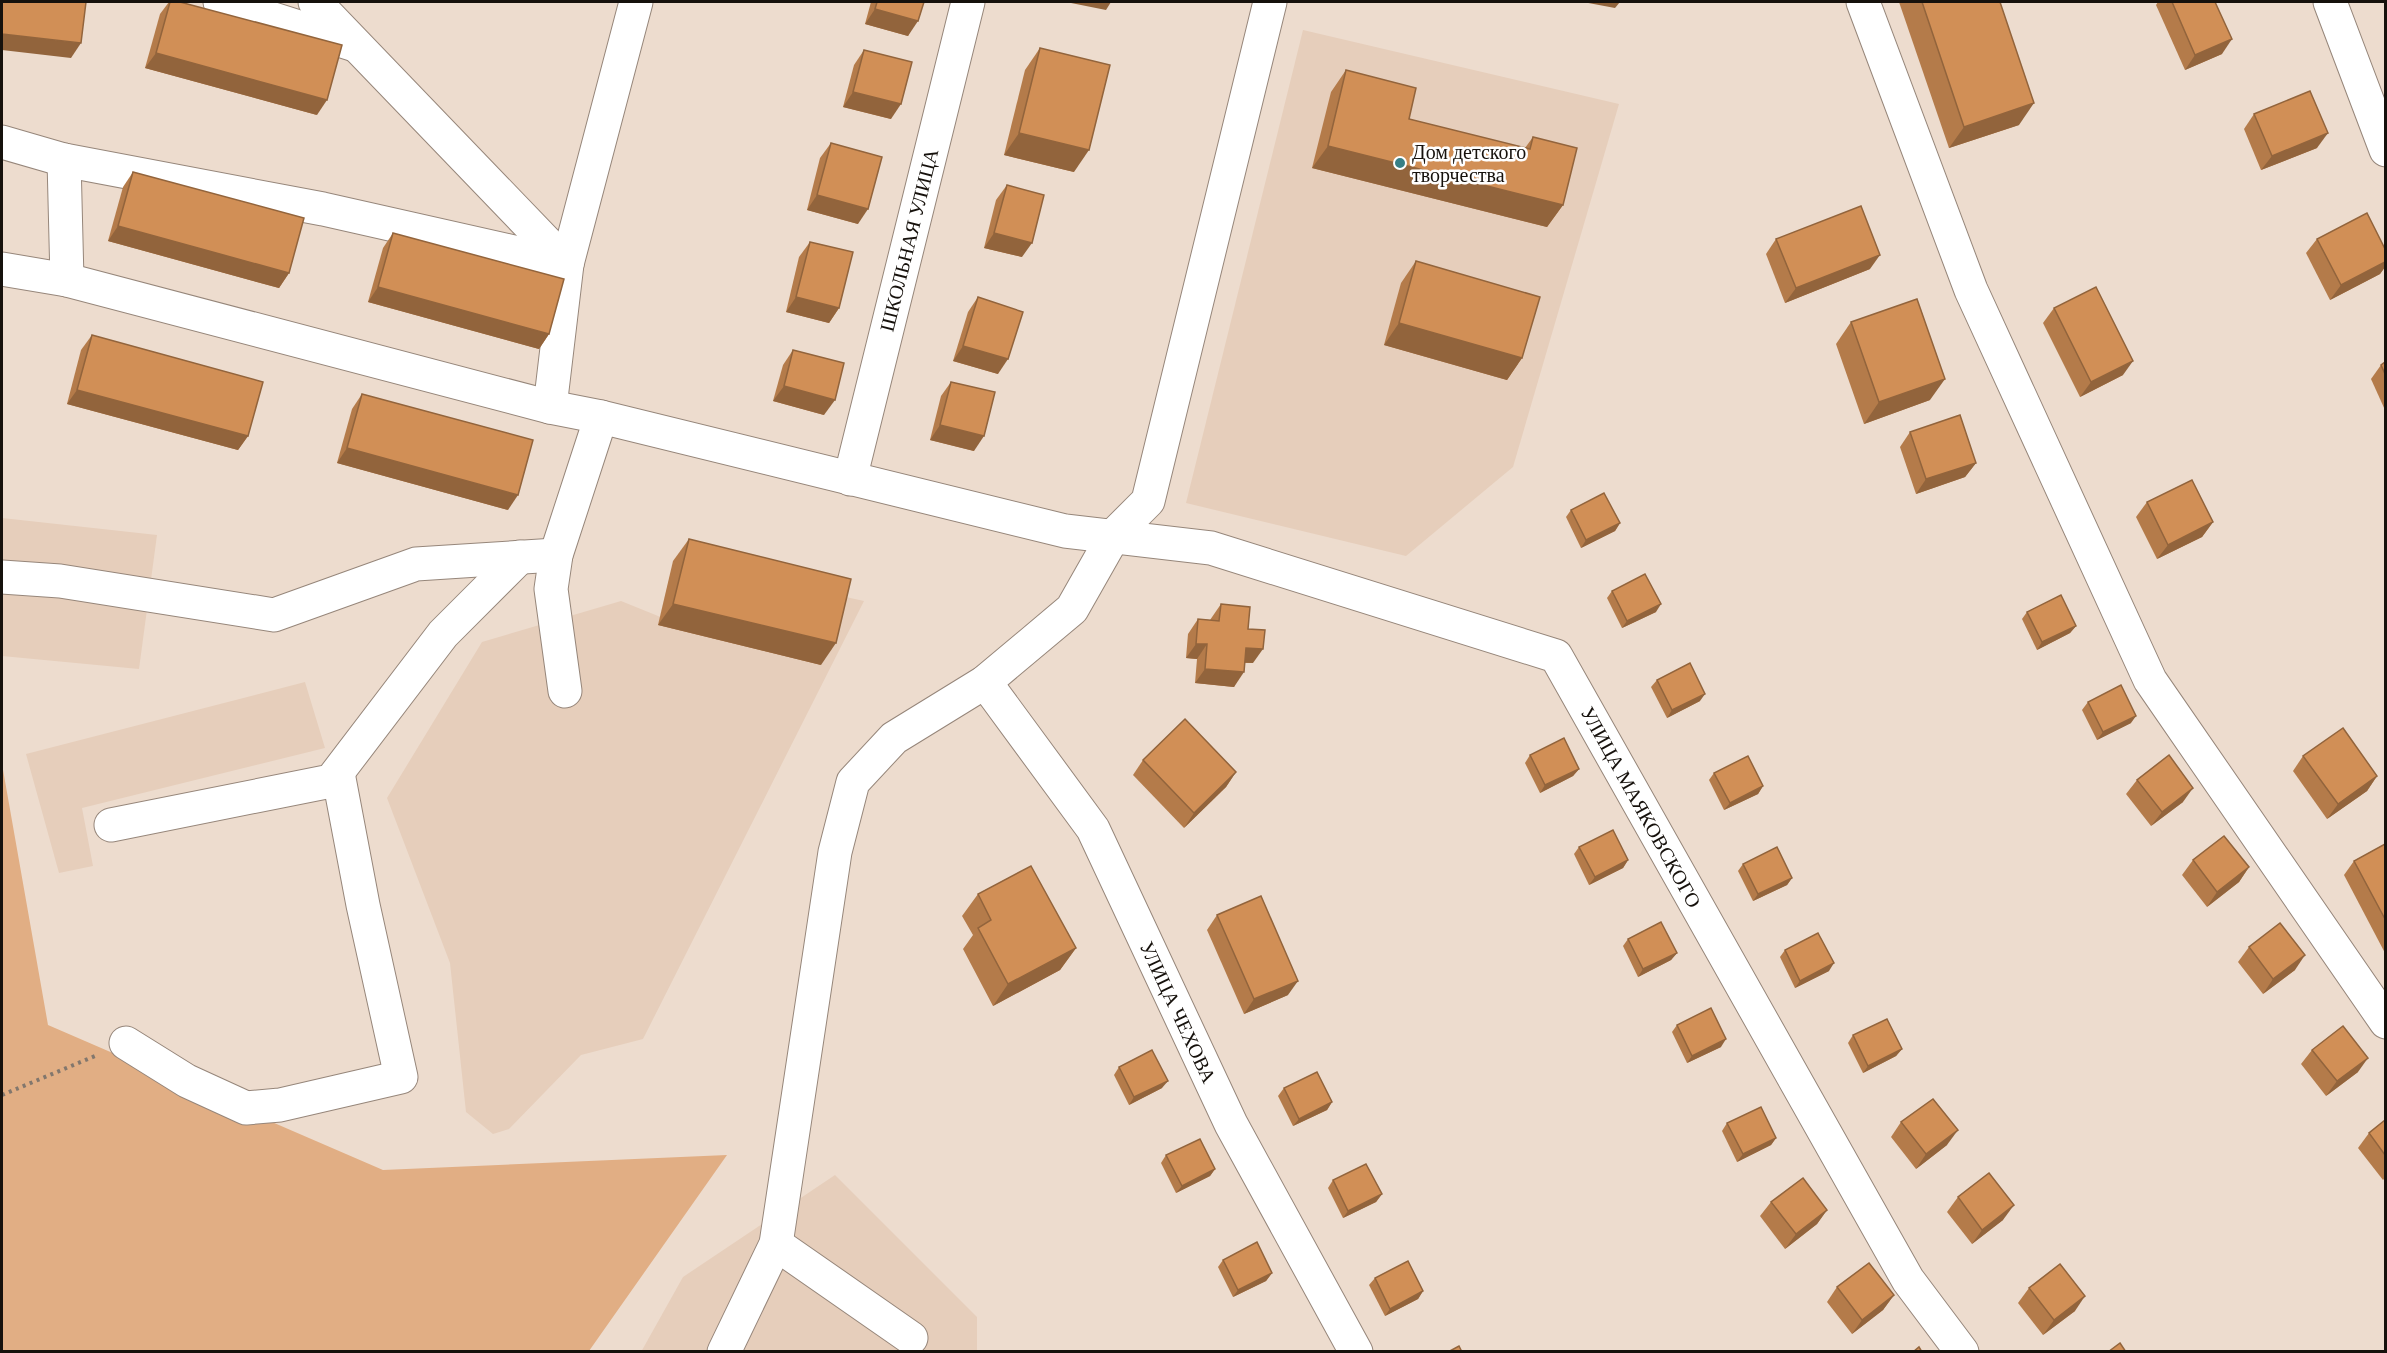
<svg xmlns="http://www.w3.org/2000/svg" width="2387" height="1353" font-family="Georgia,serif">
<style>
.built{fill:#e6cebb}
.green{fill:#e1ae84}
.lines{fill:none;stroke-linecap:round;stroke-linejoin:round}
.minor-casing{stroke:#96867a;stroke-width:35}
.path{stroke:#82776d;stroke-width:4;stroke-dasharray:3 4.5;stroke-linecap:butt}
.minor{stroke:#fff;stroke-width:33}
.wall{fill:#b47b4a}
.shaded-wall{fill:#92643c}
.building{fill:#d18f56;stroke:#92643c;stroke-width:1.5}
.poi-dot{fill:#377f86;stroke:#fff;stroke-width:2}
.labels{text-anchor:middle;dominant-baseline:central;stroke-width:5;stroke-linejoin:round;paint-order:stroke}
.poi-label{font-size:20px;fill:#16110c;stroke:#fff;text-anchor:start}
.street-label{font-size:20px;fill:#16110c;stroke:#fff}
</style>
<rect width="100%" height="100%" fill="#eddcce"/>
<g class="built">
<path d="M 1303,30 L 1619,104 L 1513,467 L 1406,556 L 1186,503 Z"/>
<path d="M 2,518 L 157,535 L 139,669 L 2,656 Z"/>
<path d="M 679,560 L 864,601 L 643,1039 L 581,1055 L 509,1129 L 493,1134 L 466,1112 L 450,963 L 387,798 L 482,642 L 621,601 L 663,618 Z"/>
<path d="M 305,682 L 325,748 L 82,808 L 93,866 L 59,873 L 26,754 Z"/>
<path d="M 835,1175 L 977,1317 L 977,1351 L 641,1352 L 683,1277 Z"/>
</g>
<path class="green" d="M 2,764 L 48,1025 L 383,1170 L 727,1155 L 589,1351 L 2,1351 Z"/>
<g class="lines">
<defs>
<g id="minor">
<path d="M 220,2 L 355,45"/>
<path d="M 315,2 L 567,264"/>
<path d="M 1863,2 L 1971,290 L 2150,680 L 2386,1022"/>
<path d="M 2330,2 L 2386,150"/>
<path d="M 2,142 L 64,160 L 323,209 L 567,264"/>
<path d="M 64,160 L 67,280"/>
<path d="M 2,269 L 67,280 L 550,407 L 601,417 L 1065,531 L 1211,548 L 1556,656 L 1908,1280 L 1962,1352"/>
<path d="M 550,407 L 567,264 L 636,2"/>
<path d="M 850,479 L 968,2"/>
<path d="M 2,577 L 60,581 L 274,615 L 416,564 L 556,555"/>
<path d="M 985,682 L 1093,829 L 1231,1124 L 1356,1352"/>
<path d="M 565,691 L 551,589 L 556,555 L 601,417"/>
<path d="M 111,825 L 331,781 L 443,634 L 520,557"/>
<path d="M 126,1043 L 187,1081 L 246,1108 L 280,1105 L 401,1077 L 363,905 L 338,773"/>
<path d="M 776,1244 L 911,1338"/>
<path d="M 724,1352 L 776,1244 L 835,852 L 853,782 L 894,738 L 985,682 L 1072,609 L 1114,535 L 1148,501 L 1270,2"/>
</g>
</defs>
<use href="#minor" class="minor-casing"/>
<path class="path" d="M 2,1095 L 95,1056"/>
<use href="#minor" class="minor"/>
</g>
<g class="wall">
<path d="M 169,2 L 180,2 L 317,115 L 145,68 L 160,14 Z"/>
<path d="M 871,2 L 924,2 L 908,36 L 865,24 Z"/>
<path d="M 1899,2 L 2000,2 L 2019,125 L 1949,148 Z"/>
<path d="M 2158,2 L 2215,2 L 2222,54 L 2185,70 L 2156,5 Z"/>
<path d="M 1040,48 L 1074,172 L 1004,155 L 1025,70 Z"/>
<path d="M 864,50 L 891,119 L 843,107 L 854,65 Z"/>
<path d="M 1346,70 L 1409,119 L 1525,148 L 1533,137 L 1563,205 L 1547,227 L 1312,168 L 1331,92 Z"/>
<path d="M 2254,114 L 2317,148 L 2261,170 L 2244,129 Z"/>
<path d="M 831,143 L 858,224 L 807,210 L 820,158 Z"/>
<path d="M 133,172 L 289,273 L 279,288 L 108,241 L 123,187 Z"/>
<path d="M 1007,185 L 1022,257 L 984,248 L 996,200 Z"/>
<path d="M 393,233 L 549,334 L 539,349 L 368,302 L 383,248 Z"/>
<path d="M 1776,239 L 1870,269 L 1785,303 L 1766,254 Z"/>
<path d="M 2317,239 L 2385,249 L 2385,267 L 2380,274 L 2330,300 L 2306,253 Z"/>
<path d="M 810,242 L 839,308 L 829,323 L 786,312 L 799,257 Z"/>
<path d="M 1416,261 L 1522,358 L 1507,380 L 1384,345 L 1401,283 Z"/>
<path d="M 978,297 L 998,374 L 953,361 L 968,312 Z"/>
<path d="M 2054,308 L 2123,375 L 2080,397 L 2043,323 Z"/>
<path d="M 1851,322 L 1930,400 L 1864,424 L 1836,344 Z"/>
<path d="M 92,335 L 248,436 L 238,450 L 67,404 L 81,350 Z"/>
<path d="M 793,350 L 824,415 L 773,401 L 783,365 Z"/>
<path d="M 2385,362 L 2385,410 L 2371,379 L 2381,365 Z"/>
<path d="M 951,382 L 974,451 L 930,440 L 941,396 Z"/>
<path d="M 362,394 L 508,510 L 337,463 L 352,409 Z"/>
<path d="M 1910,432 L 1976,463 L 1965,477 L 1916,494 L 1900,447 Z"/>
<path d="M 2147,502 L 2213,522 L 2202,537 L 2157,559 L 2136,517 Z"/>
<path d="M 1571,510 L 1620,523 L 1615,531 L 1581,548 L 1566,517 Z"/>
<path d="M 689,539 L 821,665 L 658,625 L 673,561 Z"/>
<path d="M 1612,591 L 1656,612 L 1622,628 L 1607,598 Z"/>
<path d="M 1221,604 L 1248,629 L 1253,663 L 1245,663 L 1234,687 L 1195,683 L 1197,659 L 1186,658 L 1188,634 L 1198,619 L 1210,620 Z"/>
<path d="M 2027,612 L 2076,626 L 2070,633 L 2037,650 L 2022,619 Z"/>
<path d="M 1657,680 L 1700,701 L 1667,718 L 1651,687 Z"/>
<path d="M 2088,702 L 2131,723 L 2097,740 L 2082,710 Z"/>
<path d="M 1530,755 L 1579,769 L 1573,776 L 1540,793 L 1525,763 Z"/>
<path d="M 2303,756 L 2377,776 L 2367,791 L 2327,819 L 2293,771 Z"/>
<path d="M 1143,760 L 1236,772 L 1226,787 L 1184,828 L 1133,775 Z"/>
<path d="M 1714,773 L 1763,786 L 1758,794 L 1724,810 L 1709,780 Z"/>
<path d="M 2137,780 L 2183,802 L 2151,826 L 2126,794 Z"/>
<path d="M 2385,844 L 2385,953 L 2344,875 L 2354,861 Z"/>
<path d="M 1579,847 L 1628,860 L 1623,868 L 1589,885 L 1574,854 Z"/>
<path d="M 2193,860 L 2249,867 L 2239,882 L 2207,907 L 2182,875 Z"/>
<path d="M 1743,864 L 1792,878 L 1787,885 L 1753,901 L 1738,871 Z"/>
<path d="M 978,894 L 1076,948 L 1060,970 L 993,1006 L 963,949 L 973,935 L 962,916 Z"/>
<path d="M 1217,915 L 1288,995 L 1244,1014 L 1207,930 Z"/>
<path d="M 1628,939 L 1677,953 L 1671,960 L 1638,977 L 1623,946 Z"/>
<path d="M 2249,947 L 2295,970 L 2263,994 L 2238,962 Z"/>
<path d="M 1785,950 L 1829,971 L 1795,988 L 1780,957 Z"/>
<path d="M 1677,1025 L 1721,1047 L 1687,1063 L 1672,1032 Z"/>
<path d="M 1853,1035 L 1902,1049 L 1896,1056 L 1863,1073 L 1848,1043 Z"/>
<path d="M 2312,1050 L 2358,1072 L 2326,1096 L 2301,1064 Z"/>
<path d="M 1119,1067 L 1162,1088 L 1129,1105 L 1114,1075 Z"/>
<path d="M 1284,1088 L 1332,1102 L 1327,1110 L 1293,1126 L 1278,1096 Z"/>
<path d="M 2385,1120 L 2385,1178 L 2383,1180 L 2358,1148 L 2369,1133 Z"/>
<path d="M 1901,1122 L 1947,1145 L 1916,1169 L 1891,1137 Z"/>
<path d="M 1727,1123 L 1776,1138 L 1771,1145 L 1737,1162 L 1722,1131 Z"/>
<path d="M 1166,1155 L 1215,1169 L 1210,1176 L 1176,1193 L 1161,1163 Z"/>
<path d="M 1333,1180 L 1382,1194 L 1376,1202 L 1343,1218 L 1328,1188 Z"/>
<path d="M 1958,1197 L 2003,1220 L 1972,1244 L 1947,1212 Z"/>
<path d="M 1771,1202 L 1827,1210 L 1817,1224 L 1785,1249 L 1760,1216 Z"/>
<path d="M 1223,1260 L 1272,1273 L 1266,1281 L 1233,1297 L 1218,1267 Z"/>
<path d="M 1375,1278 L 1423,1291 L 1418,1299 L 1385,1316 L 1369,1285 Z"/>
<path d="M 1837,1287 L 1894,1295 L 1883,1310 L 1852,1334 L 1827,1302 Z"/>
<path d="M 2029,1288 L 2075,1311 L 2043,1335 L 2018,1303 Z"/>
</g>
<g class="shaded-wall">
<path d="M 1066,2 L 1111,2 L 1106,10 Z"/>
<path d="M 1583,2 L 1620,2 L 1615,8 Z"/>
<path d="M 875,9 L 918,21 L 908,36 L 865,24 Z"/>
<path d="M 2,34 L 81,43 L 71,58 L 2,50 Z"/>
<path d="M 2232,39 L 2222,54 L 2185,70 L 2195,55 Z"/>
<path d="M 156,53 L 327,100 L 317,115 L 145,68 Z"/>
<path d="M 853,92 L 901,104 L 891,119 L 843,107 Z"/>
<path d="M 2034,103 L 2019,125 L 1949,148 L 1964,127 Z"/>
<path d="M 1019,133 L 1089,150 L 1074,172 L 1004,155 Z"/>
<path d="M 2328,133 L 2317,148 L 2261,170 L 2272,156 Z"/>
<path d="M 1328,146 L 1563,205 L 1547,227 L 1312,168 Z"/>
<path d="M 817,195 L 868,209 L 858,224 L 807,210 Z"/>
<path d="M 118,226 L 289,273 L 279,288 L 108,241 Z"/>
<path d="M 994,233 L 1032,243 L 1022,257 L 984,248 Z"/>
<path d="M 1880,255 L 1870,269 L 1785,303 L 1796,288 Z"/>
<path d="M 2385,262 L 2385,267 L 2380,274 L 2330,300 L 2341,285 Z"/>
<path d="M 378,287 L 549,334 L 539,349 L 368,302 Z"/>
<path d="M 796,297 L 839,308 L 829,323 L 786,312 Z"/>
<path d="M 1399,323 L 1522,358 L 1507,380 L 1384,345 Z"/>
<path d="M 963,346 L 1008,359 L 998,374 L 953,361 Z"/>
<path d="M 2133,361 L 2123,375 L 2080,397 L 2091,382 Z"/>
<path d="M 1945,379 L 1930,400 L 1864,424 L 1879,402 Z"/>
<path d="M 784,386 L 835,400 L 824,415 L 773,401 Z"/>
<path d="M 77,390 L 248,436 L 238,450 L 67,404 Z"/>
<path d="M 940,425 L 984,436 L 974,451 L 930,440 Z"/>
<path d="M 347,448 L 518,495 L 508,510 L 337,463 Z"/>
<path d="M 1976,463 L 1965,477 L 1916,494 L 1926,479 Z"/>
<path d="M 2213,522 L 2202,537 L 2157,559 L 2168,545 Z"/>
<path d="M 1620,523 L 1615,531 L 1581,548 L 1586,540 Z"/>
<path d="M 673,604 L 836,643 L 821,665 L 658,625 Z"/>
<path d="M 1661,604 L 1656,612 L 1622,628 L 1627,621 Z"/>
<path d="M 2076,626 L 2070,633 L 2037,650 L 2042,642 Z"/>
<path d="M 1196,644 L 1207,644 L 1197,659 L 1186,658 Z"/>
<path d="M 1246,648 L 1263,649 L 1253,663 L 1236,662 Z"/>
<path d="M 1205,669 L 1244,672 L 1234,687 L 1195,683 Z"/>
<path d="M 1705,694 L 1700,701 L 1667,718 L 1672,710 Z"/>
<path d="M 2136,716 L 2131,723 L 2097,740 L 2103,732 Z"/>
<path d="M 1579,769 L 1573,776 L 1540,793 L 1545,785 Z"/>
<path d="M 1236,772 L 1226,787 L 1184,828 L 1194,813 Z"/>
<path d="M 2377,776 L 2367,791 L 2327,819 L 2338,804 Z"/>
<path d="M 1763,786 L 1758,794 L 1724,810 L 1730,803 Z"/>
<path d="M 2193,788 L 2183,802 L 2151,826 L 2162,812 Z"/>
<path d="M 1628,860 L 1623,868 L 1589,885 L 1595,877 Z"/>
<path d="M 2249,867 L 2239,882 L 2207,907 L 2217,892 Z"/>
<path d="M 1792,878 L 1787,885 L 1753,901 L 1758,894 Z"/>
<path d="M 1076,948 L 1060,970 L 993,1006 L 1008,984 Z"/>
<path d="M 1677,953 L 1671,960 L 1638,977 L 1643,969 Z"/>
<path d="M 2305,955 L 2295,970 L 2263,994 L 2273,979 Z"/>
<path d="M 1834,963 L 1829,971 L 1795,988 L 1800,981 Z"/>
<path d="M 1298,981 L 1288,995 L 1244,1014 L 1254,999 Z"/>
<path d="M 1726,1039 L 1721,1047 L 1687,1063 L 1692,1056 Z"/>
<path d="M 1902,1049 L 1896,1056 L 1863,1073 L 1868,1066 Z"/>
<path d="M 2368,1058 L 2358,1072 L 2326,1096 L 2337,1081 Z"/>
<path d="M 1168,1081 L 1162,1088 L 1129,1105 L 1134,1097 Z"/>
<path d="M 1332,1102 L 1327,1110 L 1293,1126 L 1299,1119 Z"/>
<path d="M 1958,1130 L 1947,1145 L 1916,1169 L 1926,1154 Z"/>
<path d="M 1776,1138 L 1771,1145 L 1737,1162 L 1743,1154 Z"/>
<path d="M 1215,1169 L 1210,1176 L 1176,1193 L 1182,1186 Z"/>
<path d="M 1382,1194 L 1376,1202 L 1343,1218 L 1348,1211 Z"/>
<path d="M 2014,1205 L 2003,1220 L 1972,1244 L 1982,1230 Z"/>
<path d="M 1827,1210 L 1817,1224 L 1785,1249 L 1796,1234 Z"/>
<path d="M 1272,1273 L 1266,1281 L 1233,1297 L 1238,1290 Z"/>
<path d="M 1423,1291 L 1418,1299 L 1385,1316 L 1390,1309 Z"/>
<path d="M 1894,1295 L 1883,1310 L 1852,1334 L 1862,1320 Z"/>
<path d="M 2085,1296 L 2075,1311 L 2043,1335 L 2054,1320 Z"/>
</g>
<g class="building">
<path d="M 2,2 L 86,2 L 81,43 L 2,34 Z"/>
<path d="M 170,2 L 180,2 L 342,45 L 327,100 L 156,53 Z"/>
<path d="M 877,2 L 924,2 L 918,21 L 875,9 Z"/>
<path d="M 1922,2 L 2000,2 L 2034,103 L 1964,127 Z"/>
<path d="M 2172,2 L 2215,2 L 2232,39 L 2195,55 Z"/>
<path d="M 1040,48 L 1110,65 L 1089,150 L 1019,133 Z"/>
<path d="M 864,50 L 912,62 L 901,104 L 853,92 Z"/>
<path d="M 1346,70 L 1416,88 L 1409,119 L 1530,149 L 1533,137 L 1577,148 L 1563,205 L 1328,146 Z"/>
<path d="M 2310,91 L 2328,133 L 2272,156 L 2254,114 Z"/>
<path d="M 831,143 L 882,157 L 868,209 L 817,195 Z"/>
<path d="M 133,172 L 304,218 L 289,273 L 118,226 Z"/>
<path d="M 1007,185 L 1044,195 L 1032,243 L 994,233 Z"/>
<path d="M 1861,206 L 1880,255 L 1796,288 L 1776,239 Z"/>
<path d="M 2367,213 L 2385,249 L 2385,262 L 2341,285 L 2317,239 Z"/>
<path d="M 393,233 L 564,279 L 549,334 L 378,287 Z"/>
<path d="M 810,242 L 853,252 L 839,308 L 796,297 Z"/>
<path d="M 1416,261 L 1540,297 L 1522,358 L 1399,323 Z"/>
<path d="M 2096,287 L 2133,361 L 2091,382 L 2054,308 Z"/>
<path d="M 978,297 L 1023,312 L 1008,359 L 963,346 Z"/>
<path d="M 1917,299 L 1945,379 L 1879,402 L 1851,322 Z"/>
<path d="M 92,335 L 263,382 L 248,436 L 77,390 Z"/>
<path d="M 793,350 L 844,363 L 835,400 L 784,386 Z"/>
<path d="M 2385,362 L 2385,374 L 2381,365 Z"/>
<path d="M 951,382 L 995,392 L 984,436 L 940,425 Z"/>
<path d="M 362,394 L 533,440 L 518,495 L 347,448 Z"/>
<path d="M 1960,415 L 1976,463 L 1926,479 L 1910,432 Z"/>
<path d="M 2192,480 L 2213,522 L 2168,545 L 2147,502 Z"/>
<path d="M 1604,493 L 1620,523 L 1586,540 L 1571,510 Z"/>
<path d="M 689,539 L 851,579 L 836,643 L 673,604 Z"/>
<path d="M 1645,574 L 1661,604 L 1627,621 L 1612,591 Z"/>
<path d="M 2061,595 L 2076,626 L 2042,642 L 2027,612 Z"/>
<path d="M 1221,604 L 1250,607 L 1248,629 L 1265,630 L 1263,649 L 1246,648 L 1244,672 L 1205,669 L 1207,644 L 1196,644 L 1198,619 L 1219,621 Z"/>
<path d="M 1690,663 L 1705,694 L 1672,710 L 1657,680 Z"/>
<path d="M 2121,685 L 2136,716 L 2103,732 L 2088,702 Z"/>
<path d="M 1185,719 L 1236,772 L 1194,813 L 1143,760 Z"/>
<path d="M 2343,728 L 2377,776 L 2338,804 L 2303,756 Z"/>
<path d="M 1564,738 L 1579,769 L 1545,785 L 1530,755 Z"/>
<path d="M 2169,755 L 2193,788 L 2162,812 L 2137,780 Z"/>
<path d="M 1748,756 L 1763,786 L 1730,803 L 1714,773 Z"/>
<path d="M 1613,830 L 1628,860 L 1595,877 L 1579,847 Z"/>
<path d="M 2224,836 L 2249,867 L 2217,892 L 2193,860 Z"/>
<path d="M 2385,844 L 2385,919 L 2354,861 Z"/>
<path d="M 1777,847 L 1792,878 L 1758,894 L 1743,864 Z"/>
<path d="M 1031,866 L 1076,948 L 1008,984 L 978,928 L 991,920 L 978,894 Z"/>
<path d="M 1261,896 L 1298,981 L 1254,999 L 1217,915 Z"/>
<path d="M 1661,922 L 1677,953 L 1643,969 L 1628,939 Z"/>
<path d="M 2280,923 L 2305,955 L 2273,979 L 2249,947 Z"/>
<path d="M 1818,933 L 1834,963 L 1800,981 L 1785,950 Z"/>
<path d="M 1711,1008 L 1726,1039 L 1692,1056 L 1677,1025 Z"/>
<path d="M 1887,1019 L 1902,1049 L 1868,1066 L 1853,1035 Z"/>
<path d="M 2343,1026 L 2368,1058 L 2337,1081 L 2312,1050 Z"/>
<path d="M 1152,1050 L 1168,1081 L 1134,1097 L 1119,1067 Z"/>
<path d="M 1317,1072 L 1332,1102 L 1299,1119 L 1284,1088 Z"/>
<path d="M 1933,1099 L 1958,1130 L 1926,1154 L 1901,1122 Z"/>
<path d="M 1761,1107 L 1776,1138 L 1743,1154 L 1727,1123 Z"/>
<path d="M 2385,1120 L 2385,1155 L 2369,1133 Z"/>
<path d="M 1200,1139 L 1215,1169 L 1182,1186 L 1166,1155 Z"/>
<path d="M 1366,1164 L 1382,1194 L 1348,1211 L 1333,1180 Z"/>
<path d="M 1989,1173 L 2014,1205 L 1982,1230 L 1958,1197 Z"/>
<path d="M 1803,1178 L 1827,1210 L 1796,1234 L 1771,1202 Z"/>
<path d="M 1257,1242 L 1272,1273 L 1238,1290 L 1223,1260 Z"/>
<path d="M 1408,1261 L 1423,1291 L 1390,1309 L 1375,1278 Z"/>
<path d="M 1869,1263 L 1894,1295 L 1862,1320 L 1837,1287 Z"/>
<path d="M 2060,1264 L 2085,1296 L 2054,1320 L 2029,1288 Z"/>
<path d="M 2120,1343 L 2126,1352 L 2108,1352 Z"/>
<path d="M 1459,1346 L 1462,1352 L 1448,1352 Z"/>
<path d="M 1919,1347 L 1922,1352 L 1913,1352 Z"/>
</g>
<circle class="poi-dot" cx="1400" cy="163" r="6"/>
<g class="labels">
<g class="poi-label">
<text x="1412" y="152">Дом детского<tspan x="1412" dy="23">творчества</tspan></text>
</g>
<g class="street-label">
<text transform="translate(909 240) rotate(-76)">ШКОЛЬНАЯ УЛИЦА</text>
<text transform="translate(1641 807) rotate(61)">УЛИЦА МАЯКОВСКОГО</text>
<text transform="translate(1178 1012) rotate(65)">УЛИЦА ЧЕХОВА</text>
</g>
</g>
<rect width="2387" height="1353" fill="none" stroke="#16110c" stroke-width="6"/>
</svg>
